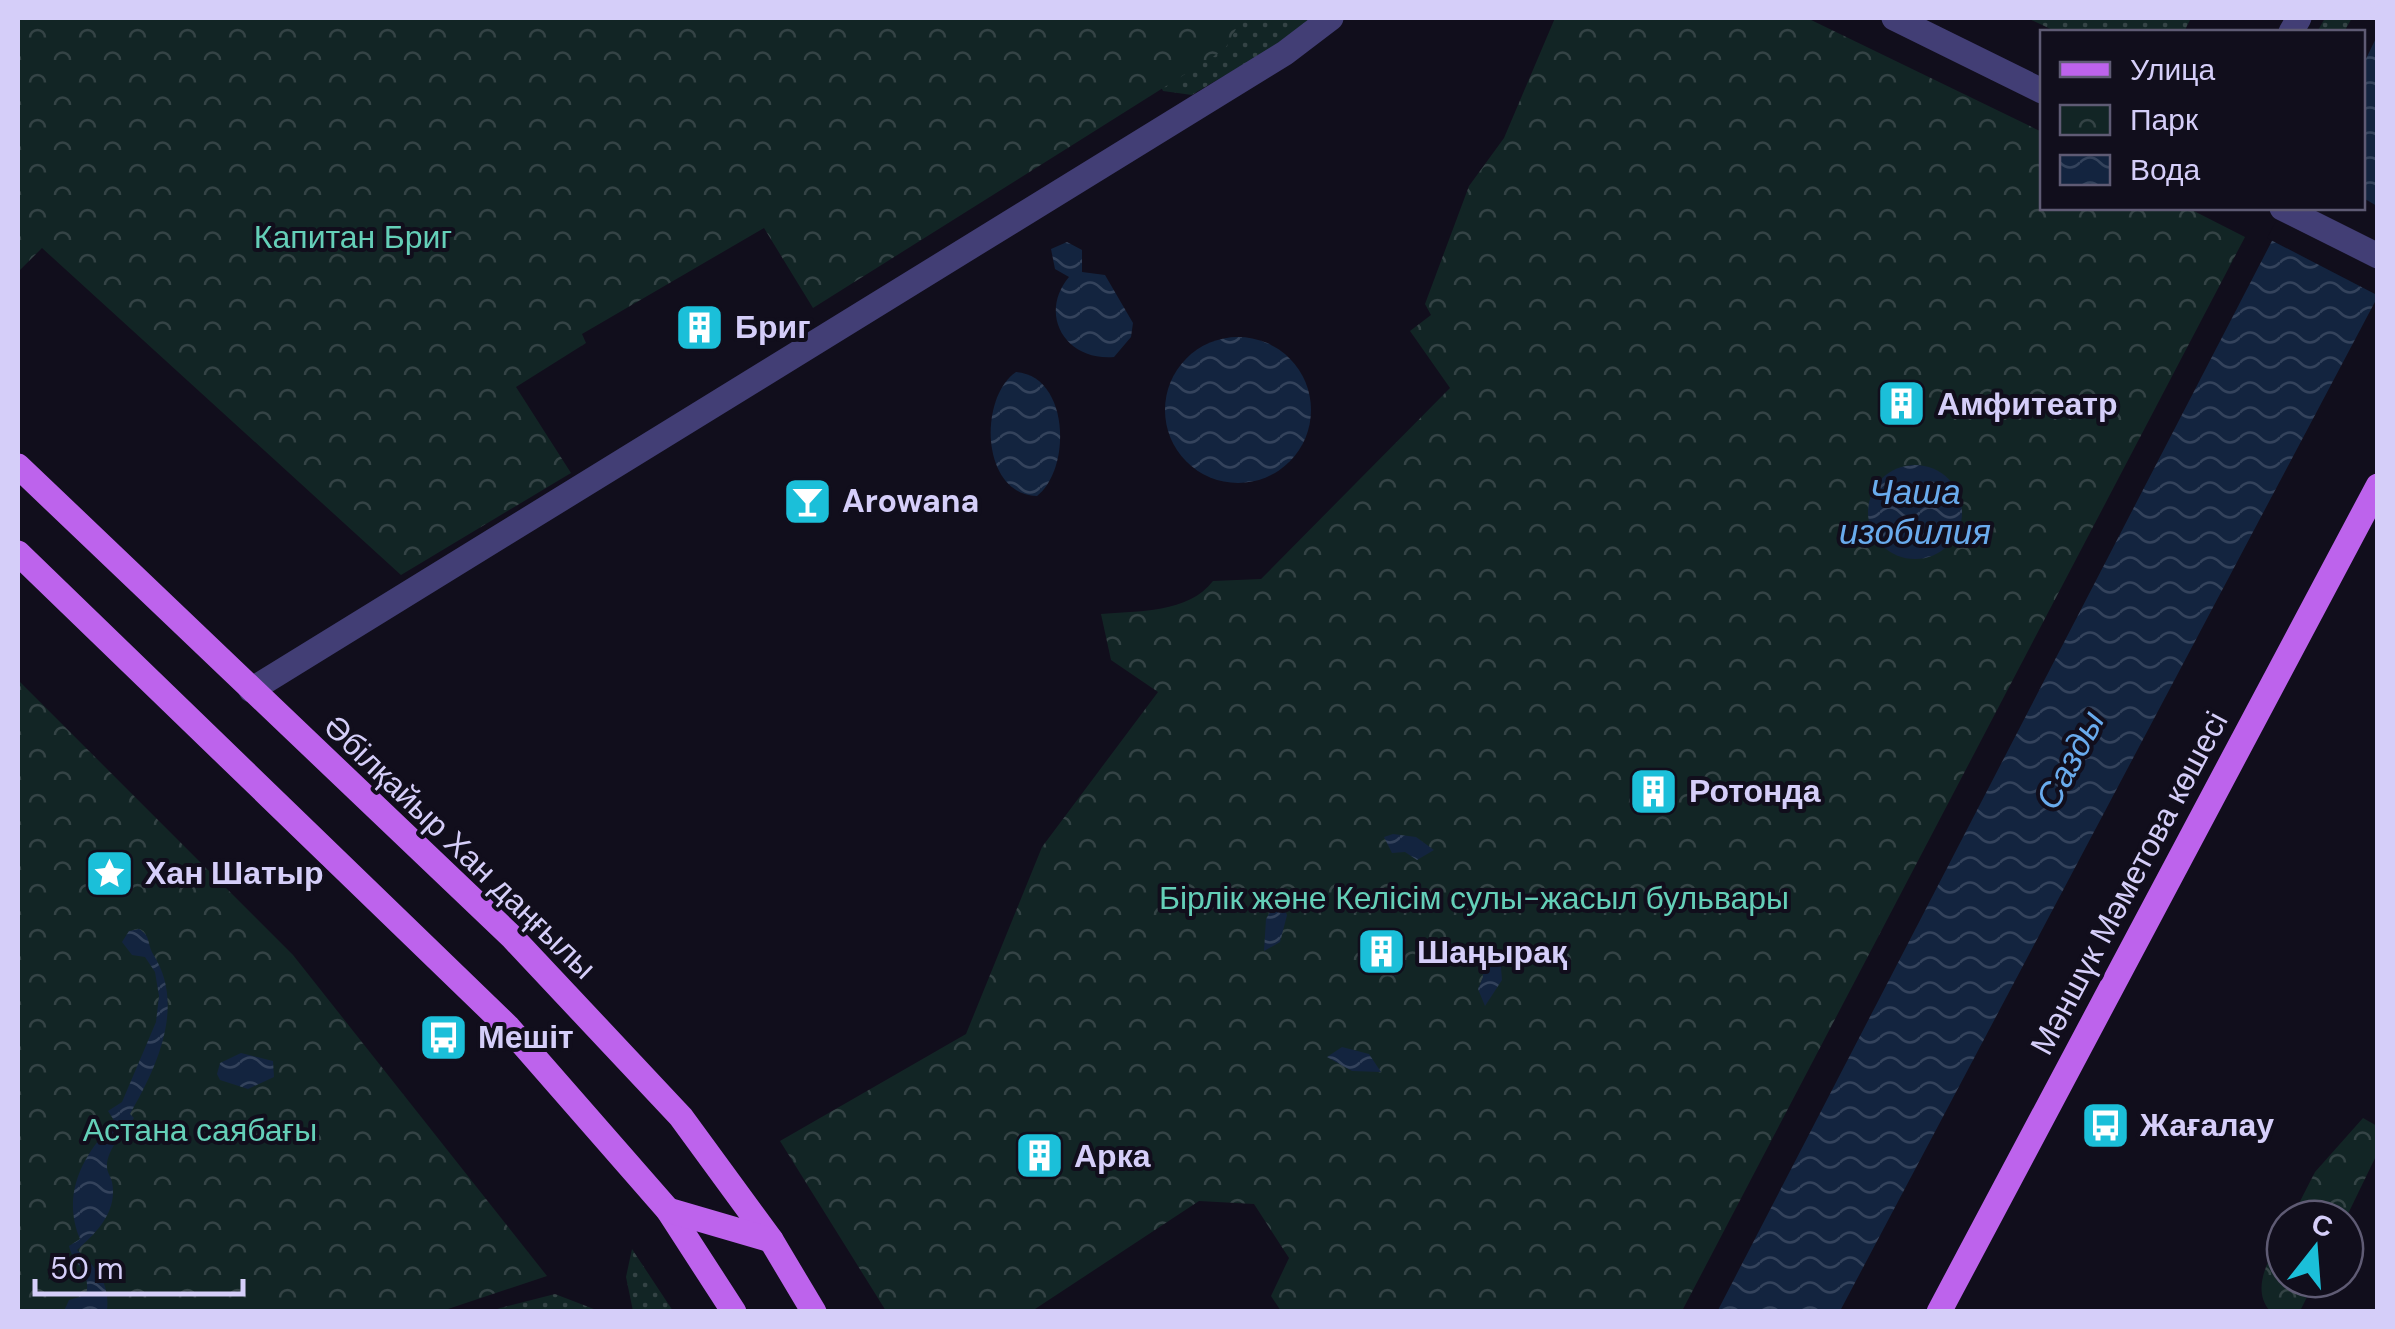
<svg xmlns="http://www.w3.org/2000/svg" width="2395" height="1329" font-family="'DM Sans',sans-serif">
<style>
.grass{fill:url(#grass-dots)}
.park{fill:url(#park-crowns)}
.water{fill:url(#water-waves)}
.pier{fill:#110e1c}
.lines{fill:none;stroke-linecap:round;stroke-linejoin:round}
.minor{stroke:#423e75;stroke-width:25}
.major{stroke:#bd63ec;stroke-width:25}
.labels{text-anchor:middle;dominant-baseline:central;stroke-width:8;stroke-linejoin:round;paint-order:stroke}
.park-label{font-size:32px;fill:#64cfb8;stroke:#110e1c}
.poi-label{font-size:32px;font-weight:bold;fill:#d5cef9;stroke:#110e1c;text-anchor:start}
.street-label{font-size:32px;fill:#d5cef9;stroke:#110e1c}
.water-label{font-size:35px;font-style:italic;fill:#69abed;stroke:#110e1c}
</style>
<defs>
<pattern id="grass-dots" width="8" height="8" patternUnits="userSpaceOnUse" patternTransform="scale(2.5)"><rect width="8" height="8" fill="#122525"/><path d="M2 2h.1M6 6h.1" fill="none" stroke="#344345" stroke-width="1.8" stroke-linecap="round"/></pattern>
<pattern id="park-crowns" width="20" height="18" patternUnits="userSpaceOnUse" patternTransform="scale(2.5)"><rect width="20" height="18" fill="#122525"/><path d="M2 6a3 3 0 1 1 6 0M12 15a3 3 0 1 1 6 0" fill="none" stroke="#344345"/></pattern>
<pattern id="water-waves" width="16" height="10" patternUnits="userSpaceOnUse" patternTransform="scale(2.5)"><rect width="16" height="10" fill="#13243f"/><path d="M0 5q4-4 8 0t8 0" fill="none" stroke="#34435c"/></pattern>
</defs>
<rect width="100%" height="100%" fill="#110e1c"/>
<g class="grass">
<path d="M 1220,18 L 1316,18 C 1308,29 1214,81 1192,95 L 1163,91 L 1150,63 Z"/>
<path d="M 2027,18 L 2191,18 L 2184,32 L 2057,32 Z"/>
<path d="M 2325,18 L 2352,18 L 2344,32 L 2317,32 Z"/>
<path d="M 632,1249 L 673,1311 L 633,1311 L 626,1277 Z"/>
<path d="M 555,1294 L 599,1311 L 492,1311 L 500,1308 Z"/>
</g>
<g class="park">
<path d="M 18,18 L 1242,18 L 1225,49 L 813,308 L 764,228 L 582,334 L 586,343 L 516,387 L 571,473 L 401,575 L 42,248 L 18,272 Z"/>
<path d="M 1555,18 L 1807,18 L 2042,132 L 2042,208 L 2188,208 L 2245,237 L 1682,1311 L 1281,1311 L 1271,1296 L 1289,1258 L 1254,1204 L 1199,1201 L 1032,1311 L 886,1311 L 780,1141 L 966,1034 L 1042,847 L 1158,692 L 1111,660 L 1101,614 C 1137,611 1189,613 1213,581 L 1261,579 L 1450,388 L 1410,331 L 1431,315 L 1425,304 L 1469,186 L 1504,138 Z"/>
<path d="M 18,680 L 293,955 L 547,1276 L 442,1311 L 18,1311 Z"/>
<path d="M 2363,1118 L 2377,1126 L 2377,1154 L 2345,1220 L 2291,1219 L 2315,1172 Z"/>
<path d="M 2285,1230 L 2285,1279 L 2316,1279 L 2300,1311 L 2270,1311 C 2249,1287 2272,1254 2285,1230 Z"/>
</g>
<g class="water">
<path d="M 2377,36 L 2377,298 L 1840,1311 L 1717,1312 L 2289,208 L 2362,208 L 2363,65 Z"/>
<path d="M 1067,242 L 1082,250 L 1082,272 L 1105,275 L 1133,323 L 1131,337 L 1114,357 C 1065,361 1038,314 1069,277 L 1055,269 L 1051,249 Z"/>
<circle cx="1238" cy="410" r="73"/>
<path d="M 1016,372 C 1069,376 1072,468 1037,496 C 981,495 978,398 1016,372 Z"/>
<circle cx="1915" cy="512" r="47"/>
<path d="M 1393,834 L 1416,837 L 1434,850 L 1417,860 L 1405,852 L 1392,853 L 1384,837 Z"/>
<path d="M 1279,897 L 1287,915 L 1280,942 L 1264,951 L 1266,919 Z"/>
<path d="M 139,929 C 151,936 147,943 153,954 C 186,1005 157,1067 130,1114 L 134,1118 C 125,1131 106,1150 107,1167 C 107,1172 111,1177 112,1182 C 118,1212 96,1233 77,1250 C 97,1268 110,1283 107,1311 L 64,1311 L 69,1300 L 86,1295 C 92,1272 73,1265 69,1246 L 80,1239 C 61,1194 83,1154 115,1122 L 108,1111 L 122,1102 L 156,1022 L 159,996 L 155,972 L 145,957 L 132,955 L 122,942 L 129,931 Z"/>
<path d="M 1370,929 L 1406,939 L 1396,976 L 1359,967 Z"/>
<path d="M 1500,955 L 1502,980 L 1485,1006 L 1478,989 L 1483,977 L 1482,964 Z"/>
<path d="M 1342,1047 L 1369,1054 L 1381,1072 L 1352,1071 L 1327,1057 Z"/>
<path d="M 241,1053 L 273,1061 L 274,1077 L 248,1089 L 220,1080 L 217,1074 L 220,1063 Z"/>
</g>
<path class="pier" d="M 2363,198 L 2377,206 L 2377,295 L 2267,238 L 2283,208 L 2362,208 Z"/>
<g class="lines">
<g class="minor">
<path d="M 1894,18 L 2042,91"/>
<path d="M 2291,32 L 2299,18"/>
<path d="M 2282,208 L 2378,256"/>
<path d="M 251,690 L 1285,53 L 1331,18"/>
</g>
<g class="major">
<path d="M 18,466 L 512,937 L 681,1117 L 771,1240 L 814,1312"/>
<path d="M 18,553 L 508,1027 L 668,1210 L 734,1312"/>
<path d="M 668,1210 L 771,1240"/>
<path d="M 1939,1312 L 2378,486"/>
</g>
</g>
<defs>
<symbol id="building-square" viewBox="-11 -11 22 22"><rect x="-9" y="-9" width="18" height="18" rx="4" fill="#1bbfd9" stroke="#110e1c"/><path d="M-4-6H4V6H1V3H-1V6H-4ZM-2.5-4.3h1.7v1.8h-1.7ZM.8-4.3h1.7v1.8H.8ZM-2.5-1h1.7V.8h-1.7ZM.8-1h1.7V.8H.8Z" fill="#fff"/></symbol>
<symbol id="bar-square" viewBox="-11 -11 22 22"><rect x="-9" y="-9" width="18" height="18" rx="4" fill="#1bbfd9" stroke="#110e1c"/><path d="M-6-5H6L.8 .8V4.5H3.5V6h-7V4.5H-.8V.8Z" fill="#fff"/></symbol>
<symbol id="sight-square" viewBox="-11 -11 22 22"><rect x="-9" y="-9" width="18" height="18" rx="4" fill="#1bbfd9" stroke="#110e1c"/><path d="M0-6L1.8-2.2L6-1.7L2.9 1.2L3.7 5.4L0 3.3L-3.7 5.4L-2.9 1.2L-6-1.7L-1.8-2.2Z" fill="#fff"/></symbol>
<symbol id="bus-square" viewBox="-11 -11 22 22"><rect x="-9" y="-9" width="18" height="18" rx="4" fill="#1bbfd9" stroke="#110e1c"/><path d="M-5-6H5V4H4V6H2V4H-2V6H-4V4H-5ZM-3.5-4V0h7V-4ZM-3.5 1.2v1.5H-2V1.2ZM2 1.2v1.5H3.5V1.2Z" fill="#fff"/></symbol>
</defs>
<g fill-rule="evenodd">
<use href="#building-square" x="672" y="300" width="55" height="55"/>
<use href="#building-square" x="1874" y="376" width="55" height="55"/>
<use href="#bar-square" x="780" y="474" width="55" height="55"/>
<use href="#building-square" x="1626" y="764" width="55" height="55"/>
<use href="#sight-square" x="82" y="846" width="55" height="55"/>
<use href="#building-square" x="1354" y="924" width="55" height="55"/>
<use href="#bus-square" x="416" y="1010" width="55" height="55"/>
<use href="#bus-square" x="2078" y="1098" width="55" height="55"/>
<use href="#building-square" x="1012" y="1128" width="55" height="55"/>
</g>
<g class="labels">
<g class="park-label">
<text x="353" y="237">Капитан Бриг</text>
<text x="1474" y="898">Бірлік және Келісім сулы-жасыл бульвары</text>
<text x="200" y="1130">Астана саябағы</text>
</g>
<g class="poi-label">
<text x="735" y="327">Бриг</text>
<text x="1937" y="404">Амфитеатр</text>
<text x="842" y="501">Arowana</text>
<text x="1689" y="791">Ротонда</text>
<text x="145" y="873">Хан Шатыр</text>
<text x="1417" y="952">Шаңырақ</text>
<text x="478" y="1037">Мешіт</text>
<text x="2140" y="1125">Жағалау</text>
<text x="1074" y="1156">Арка</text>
</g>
<g class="street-label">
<text transform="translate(460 847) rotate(44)">Әбілқайыр Хан даңғылы</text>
<text transform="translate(2129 883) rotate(-62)">Мәншүк Мәметова көшесі</text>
</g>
<g class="water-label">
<text x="1915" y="492">Чаша<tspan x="1915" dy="40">изобилия</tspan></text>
<text transform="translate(2070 760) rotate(-62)">Сазды</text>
</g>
</g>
<rect width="2395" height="1329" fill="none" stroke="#d5cef9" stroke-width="40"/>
<rect x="2040" y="30" width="325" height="180" fill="#110e1c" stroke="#5f5b74" stroke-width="2.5"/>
<rect x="2060" y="62" width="50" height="15" fill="#bd63ec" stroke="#5f5b74" stroke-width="2.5"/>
<text x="2130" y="80" font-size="30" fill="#d5cef9">Улица</text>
<rect x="2060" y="105" width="50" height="30" fill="url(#park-crowns)" stroke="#5f5b74" stroke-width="2.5"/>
<text x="2130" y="130" font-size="30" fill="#d5cef9">Парк</text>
<rect x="2060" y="155" width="50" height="30" fill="url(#water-waves)" stroke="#5f5b74" stroke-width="2.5"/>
<text x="2130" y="180" font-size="30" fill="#d5cef9">Вода</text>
<g transform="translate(2315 1249) rotate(17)"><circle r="48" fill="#110e1c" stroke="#5f5b74" stroke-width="2.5"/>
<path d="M0-8L18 38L0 25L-18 38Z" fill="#1bbfd9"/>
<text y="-15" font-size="28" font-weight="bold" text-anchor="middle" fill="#d5cef9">С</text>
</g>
<path d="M35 1279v15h208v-15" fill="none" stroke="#d5cef9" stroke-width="5"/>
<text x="50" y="1279" font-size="30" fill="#d5cef9" stroke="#110e1c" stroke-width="8" paint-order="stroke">50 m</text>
</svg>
